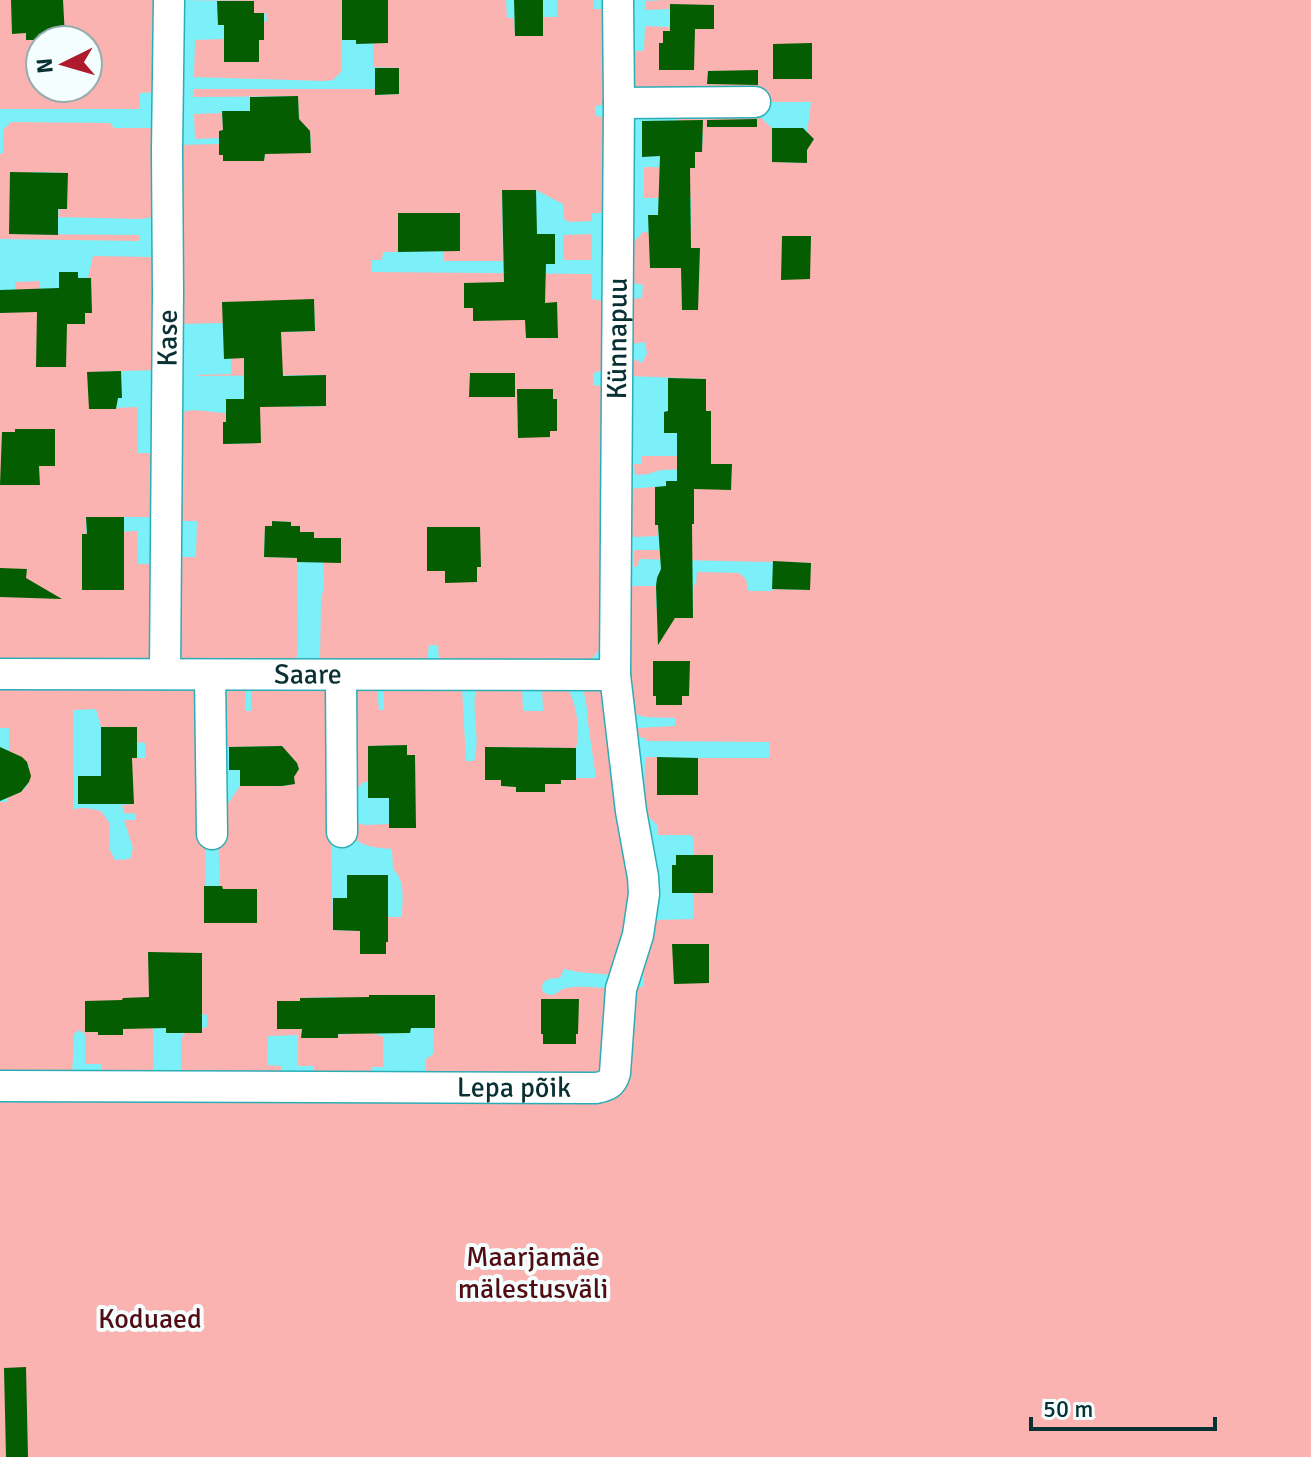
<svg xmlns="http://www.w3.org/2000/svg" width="1311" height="1457" font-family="Signika,sans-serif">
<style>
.green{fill:#fab3b0;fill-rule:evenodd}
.building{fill:#045d01}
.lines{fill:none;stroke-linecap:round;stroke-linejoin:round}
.minor-casing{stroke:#2badb6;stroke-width:33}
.minor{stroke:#fff;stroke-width:30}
.labels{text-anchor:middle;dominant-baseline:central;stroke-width:8;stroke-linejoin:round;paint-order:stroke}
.street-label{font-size:28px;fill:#093134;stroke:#f4feff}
.park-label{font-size:28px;fill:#530c12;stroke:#f4feff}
</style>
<rect width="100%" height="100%" fill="#7bf0f9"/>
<g class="green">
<path d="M 0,0 L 159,0 L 157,92 L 140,93 L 140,109 L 0,109 ZM 40,40 L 88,40 L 88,88 L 40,88 Z"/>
<path d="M 178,0 L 342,0 L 342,71 L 333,80 L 324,81 L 194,77 L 195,40 L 224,39 L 224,62 L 259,62 L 259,40 L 264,39 L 264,21 L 267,21 L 266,13 L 254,13 L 253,1 Z"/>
<path d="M 388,0 L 506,0 L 507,18 L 514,18 L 515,36 L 543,17 L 557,17 L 557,0 L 594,0 L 594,9 L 604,9 L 607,104 L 595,106 L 595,115 L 607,119 L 609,213 L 592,213 L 592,221 L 569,222 L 564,219 L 563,204 L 536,190 L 502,190 L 503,261 L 444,261 L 444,251 L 460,251 L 460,213 L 399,213 L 398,252 L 383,252 L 382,260 L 372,260 L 371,272 L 592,274 L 592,299 L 603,301 L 604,370 L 593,373 L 593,385 L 602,386 L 606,389 L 600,649 L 590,661 L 439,662 L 438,645 L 429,645 L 427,661 L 320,660 L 321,603 L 324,583 L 323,563 L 341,538 L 314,538 L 314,532 L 300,532 L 300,526 L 291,526 L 291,522 L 273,521 L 272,526 L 265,526 L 264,557 L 297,558 L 298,644 L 296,663 L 179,660 L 178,557 L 196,557 L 197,521 L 175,521 L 176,416 C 191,405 208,413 226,413 L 226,422 L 223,422 L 223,444 L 260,443 L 260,400 L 294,407 L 326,406 L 325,375 L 198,376 L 197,375 L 231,374 L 231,358 L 282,353 L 281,332 L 315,331 L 314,300 L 223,323 L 177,324 L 176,145 L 219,144 L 219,155 L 223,155 L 224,161 L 264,161 L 265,154 L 306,147 L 311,142 L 310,131 L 305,125 L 299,125 L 298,96 L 194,97 L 194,89 L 375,89 L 376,95 L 399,94 L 399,68 L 373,67 L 373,43 L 384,43 L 385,33 L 388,32 Z"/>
<path d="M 665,0 L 1311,0 L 1311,1457 L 0,1457 L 0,1086 L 596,1088 L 634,987 L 644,987 L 644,944 L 646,935 L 655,934 L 655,920 L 693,919 L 694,893 L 713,893 L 694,855 L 694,838 L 690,835 L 658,835 L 658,826 L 644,812 L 645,757 L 657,757 L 698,794 L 698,758 L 770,758 L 770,742 L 645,741 L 645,738 L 638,737 L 638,728 L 675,726 L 675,718 L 645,717 L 633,713 L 624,586 L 656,586 L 656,608 L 658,608 L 668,627 L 672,623 L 673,618 L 693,618 L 694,585 L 696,585 L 697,572 L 739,573 L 746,579 L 748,590 L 750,591 L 772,591 L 774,589 L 809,590 L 811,563 L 639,559 L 638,566 L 634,567 L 634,550 L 659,550 L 660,551 L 683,524 L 694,524 L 694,487 L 731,489 L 732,467 L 661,470 L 648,474 L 635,475 L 634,464 L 641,464 L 642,456 L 700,456 L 711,433 L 711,411 L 701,411 L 706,393 L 706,379 L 630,376 L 631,360 L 634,359 L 642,363 L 647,353 L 645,342 L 632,344 L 628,299 L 642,298 L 643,285 L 628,282 L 628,248 L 643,232 L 648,232 L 654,255 L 699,248 L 688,248 L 688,229 L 691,228 L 691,198 L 644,198 L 644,167 L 695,168 L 695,152 L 702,151 L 703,134 L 678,130 L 678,115 L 758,115 L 772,128 L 773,162 L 806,163 L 807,147 L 812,140 L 807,134 L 811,102 L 758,102 L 759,86 L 755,88 L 631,96 L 629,51 L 644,51 L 645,26 L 669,27 L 670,23 L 689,24 L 714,28 L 714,5 L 670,5 L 670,9 L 645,10 L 645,1 Z"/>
<path d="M 222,113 L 223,130 L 219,131 L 219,138 L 195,139 L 194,114 Z"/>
<path d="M 11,122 L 110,123 L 114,128 L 156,128 L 154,217 L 140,219 L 58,217 L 59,209 L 67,209 L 68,173 L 32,172 L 9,234 L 140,235 L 140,241 L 0,239 L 0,154 L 3,153 L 3,130 Z"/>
<path d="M 592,234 L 592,260 L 563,260 L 563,235 Z"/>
<path d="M 93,256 L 150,257 L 154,259 L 157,370 L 96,372 L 89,409 L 138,407 L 138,453 L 152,453 L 156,517 L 86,517 L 86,532 L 88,534 L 82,535 L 83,590 L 124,590 L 124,536 L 112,532 L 137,531 L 138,564 L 158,564 L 152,657 L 146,661 L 0,664 L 0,313 L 15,303 L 15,282 L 40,281 L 40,289 L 54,324 L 85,324 L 85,313 L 92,312 L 91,279 L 88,278 Z"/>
<path d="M 655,487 L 655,524 L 658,525 L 658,536 L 634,537 L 630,535 L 625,489 Z"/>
<path d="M 0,684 L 195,685 L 206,836 L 204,923 L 257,923 L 257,890 L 223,889 L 222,886 L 220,886 L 218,836 L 221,814 L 240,786 L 282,786 L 294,784 L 294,776 L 299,768 L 292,757 L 284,757 L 283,746 L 221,747 C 222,728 219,706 230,689 L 246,685 L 246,711 L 251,711 L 251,685 L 327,687 L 333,930 L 353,931 L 388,917 L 402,917 C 402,900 406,881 393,869 L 392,849 C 375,848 364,847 350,836 L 350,821 L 365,825 L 389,824 L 390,828 L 416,828 L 415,756 L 407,755 L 407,745 L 368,746 L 368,782 L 363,782 L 354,793 L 349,687 L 377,688 L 379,710 L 384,710 L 384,688 L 462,688 L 466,761 L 474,761 C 481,738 471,713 476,689 L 522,686 L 523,711 L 543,711 L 542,686 L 567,686 C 576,704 581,728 576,748 L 485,747 L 485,780 L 501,780 L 501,786 L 516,787 L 516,792 L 545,792 L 545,784 L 560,784 L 561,780 L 575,780 L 576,778 L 596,778 L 587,716 C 588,706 584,699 584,689 L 593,686 L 604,694 L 636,887 L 614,975 L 578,972 L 564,969 L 560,978 C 550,978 539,979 543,992 C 556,999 555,991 566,988 C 581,985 598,988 613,988 L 606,1074 L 426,1081 L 425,1060 L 433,1054 L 435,995 L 408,995 L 378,1001 L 378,1036 L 383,1036 L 383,1067 L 371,1067 L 371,1080 L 314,1081 L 314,1066 L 298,1066 L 298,1035 L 268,1036 L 267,1065 L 281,1066 L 281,1080 L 181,1080 L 181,1037 L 184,1037 L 184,1033 L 202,1032 L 202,1028 L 207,1027 L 207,1015 L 202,1014 L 202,999 L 153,1028 L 154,1080 L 102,1079 L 102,1064 L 85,1064 L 85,1034 L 79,1030 L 74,1034 L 72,1078 L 0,1079 L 0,802 L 8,802 L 8,796 C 27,794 35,779 27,762 L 9,753 L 9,728 L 0,728 ZM 96,709 L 101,727 L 137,727 L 137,742 L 145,743 L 145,758 L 121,758 L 133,792 L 134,804 L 122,805 L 124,813 L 136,814 L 135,820 L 124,820 L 133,848 L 130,859 L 115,860 L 110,850 L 110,824 L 101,811 C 92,809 81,806 73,810 L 73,710 ZM 336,997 L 336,1011 L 351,1034 L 301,1037 L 301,1029 L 278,1029 L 277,1001 L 300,1001 L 301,998 Z"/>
</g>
<g class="building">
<path d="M 11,0 L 63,0 L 65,37 L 56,37 L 56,40 L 26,40 L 26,33 L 12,34 Z"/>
<path d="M 342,0 L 388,0 L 388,43 L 356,44 L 356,40 L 342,40 Z"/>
<path d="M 514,0 L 543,0 L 543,36 L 515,36 Z"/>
<path d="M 217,1 L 254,1 L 254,13 L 264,13 L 264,40 L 259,40 L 259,62 L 224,62 L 224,25 L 218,25 Z"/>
<path d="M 670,4 L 714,5 L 714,29 L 695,29 L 694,70 L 659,70 L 659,43 L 663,43 L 663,31 L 670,31 Z"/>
<path d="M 812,43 L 812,79 L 773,79 L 773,44 Z"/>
<path d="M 375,68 L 399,68 L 399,94 L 375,95 Z"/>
<path d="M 758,70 L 758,85 L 707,84 L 708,71 Z"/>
<path d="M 298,96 L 299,119 L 310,131 L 311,153 L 265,154 L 264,161 L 223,161 L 223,155 L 219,155 L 219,131 L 223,130 L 222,111 L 250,111 L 250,97 Z"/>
<path d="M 757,119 L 757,127 L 707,127 L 707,120 Z"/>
<path d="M 703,120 L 702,152 L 695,152 L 695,168 L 690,168 L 691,248 L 700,248 L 698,310 L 682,310 L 681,268 L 650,268 L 648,215 L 658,215 L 660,156 L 642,157 L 642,121 Z"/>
<path d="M 772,128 L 803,128 L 814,139 L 807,150 L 807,163 L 772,162 Z"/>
<path d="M 10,172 L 68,173 L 67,209 L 58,209 L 58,235 L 9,234 Z"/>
<path d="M 502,190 L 536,190 L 537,234 L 555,234 L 555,264 L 546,264 L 545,303 L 557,302 L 558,338 L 526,338 L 525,320 L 473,321 L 473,308 L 464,308 L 464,283 L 504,282 Z"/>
<path d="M 398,213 L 460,213 L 460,251 L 398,252 Z"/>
<path d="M 782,236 L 811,236 L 810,279 L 781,280 Z"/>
<path d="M 59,272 L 78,272 L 78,278 L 91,278 L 92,313 L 85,313 L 85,324 L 67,324 L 66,367 L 36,367 L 37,312 L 0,313 L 0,290 L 59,288 Z"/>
<path d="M 314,299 L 315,331 L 281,332 L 283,376 L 326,375 L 326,406 L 260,407 L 261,443 L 223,444 L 223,422 L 226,422 L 226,399 L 244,399 L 244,358 L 224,359 L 222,302 Z"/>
<path d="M 121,371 L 122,398 L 118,398 L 116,409 L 89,409 L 87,372 Z"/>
<path d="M 470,373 L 515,373 L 515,397 L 469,397 Z"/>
<path d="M 668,378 L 706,379 L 706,411 L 711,411 L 711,464 L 732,464 L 731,490 L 694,489 L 694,524 L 692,524 L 693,618 L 675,618 L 658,645 L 656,586 L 657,578 L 661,569 L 658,525 L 655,525 L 655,487 L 666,486 L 666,481 L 677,481 L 677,433 L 664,433 L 664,412 L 668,411 Z"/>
<path d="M 517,389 L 553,389 L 553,399 L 557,399 L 557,431 L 550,431 L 550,437 L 518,438 Z"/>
<path d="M 15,429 L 55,429 L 55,466 L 39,466 L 40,485 L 0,485 L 2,432 L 15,432 Z"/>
<path d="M 86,517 L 124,517 L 124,590 L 82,590 L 82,534 L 87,534 Z"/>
<path d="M 272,521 L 291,522 L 291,526 L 300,526 L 300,532 L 314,532 L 314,538 L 341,538 L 341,563 L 297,562 L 297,558 L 264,557 L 265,526 L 272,526 Z"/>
<path d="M 427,527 L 480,527 L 481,567 L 477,567 L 477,582 L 445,583 L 445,571 L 427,571 Z"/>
<path d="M 773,561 L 811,563 L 810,590 L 772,589 Z"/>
<path d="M 0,568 L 27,569 L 26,578 L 62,599 L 0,597 Z"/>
<path d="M 653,661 L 690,661 L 689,696 L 682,696 L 682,705 L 656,705 L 656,696 L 653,696 Z"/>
<path d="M 101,727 L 137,727 L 137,758 L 132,758 L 134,804 L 78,804 L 78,776 L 101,776 Z"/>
<path d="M 407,745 L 407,755 L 415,755 L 416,828 L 389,828 L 389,798 L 368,798 L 368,746 Z"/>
<path d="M 282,746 L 297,763 L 299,769 L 294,777 L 295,784 L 282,786 L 240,786 L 240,770 L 229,770 L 229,747 Z"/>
<path d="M 0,747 L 22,757 L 27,762 L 31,776 L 29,782 L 21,792 L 0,801 Z"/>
<path d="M 485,747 L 576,748 L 576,780 L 561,780 L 561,784 L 545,784 L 545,792 L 516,792 L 516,787 L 501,786 L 501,780 L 485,780 Z"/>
<path d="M 657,757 L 698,758 L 698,795 L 657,795 Z"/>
<path d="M 676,855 L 713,855 L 713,893 L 672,893 L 672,865 L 676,865 Z"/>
<path d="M 347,875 L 388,875 L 388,942 L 386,942 L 386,954 L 360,954 L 360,931 L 333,930 L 333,898 L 347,898 Z"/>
<path d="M 204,886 L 222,886 L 223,889 L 257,889 L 257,923 L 204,923 Z"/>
<path d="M 672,944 L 709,944 L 709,983 L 674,984 Z"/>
<path d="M 148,952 L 202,953 L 202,1033 L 166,1033 L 166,1028 L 123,1029 L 123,1035 L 98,1035 L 98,1032 L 85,1032 L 85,1001 L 122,1000 L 123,998 L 149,997 Z"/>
<path d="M 369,995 L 435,995 L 435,1028 L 411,1028 L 410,1033 L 338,1034 L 338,1038 L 301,1038 L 302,1029 L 277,1029 L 277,1001 L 300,1001 L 300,998 L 369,997 Z"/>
<path d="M 541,999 L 579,999 L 578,1034 L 576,1034 L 576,1044 L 543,1044 L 543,1034 L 541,1034 Z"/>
<path d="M 26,1367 L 28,1457 L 6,1457 L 4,1368 Z"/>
</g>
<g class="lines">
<defs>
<g id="minor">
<path d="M 619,103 L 755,102"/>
<path id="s1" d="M 0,674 L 615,675"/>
<path id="s2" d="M 165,674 L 168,293 L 167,150 L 169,0"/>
<path d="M 210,675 L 212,834"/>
<path d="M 341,675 L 342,832"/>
<path id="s3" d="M 0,1086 L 596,1088 C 607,1086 612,1084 615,1073 L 621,989 L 638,935 L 644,894 L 643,877 L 631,811 L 615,675 L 619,103 L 618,0"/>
</g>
</defs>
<use href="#minor" class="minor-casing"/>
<use href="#minor" class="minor"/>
</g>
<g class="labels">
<g class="street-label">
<text stroke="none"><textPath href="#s2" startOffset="336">Kase</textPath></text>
<text stroke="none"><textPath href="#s3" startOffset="1362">Künnapuu</textPath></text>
<text stroke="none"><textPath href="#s1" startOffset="308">Saare</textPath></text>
<text stroke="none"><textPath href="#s3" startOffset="514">Lepa põik</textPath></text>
</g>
<g class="park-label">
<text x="533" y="1257">Maarjamäe<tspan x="533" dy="32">mälestusväli</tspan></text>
<text x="150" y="1319">Koduaed</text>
</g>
</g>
<g transform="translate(64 64) rotate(265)"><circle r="38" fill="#f4feff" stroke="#96acae" stroke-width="2"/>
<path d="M0-6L14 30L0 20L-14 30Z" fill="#ae1b2c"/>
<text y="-12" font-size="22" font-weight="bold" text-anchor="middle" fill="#093134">N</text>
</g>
<path d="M1031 1417v12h184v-12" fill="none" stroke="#093134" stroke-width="4"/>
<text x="1043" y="1417" font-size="24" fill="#093134" stroke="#f4feff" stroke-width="6" paint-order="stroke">50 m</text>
</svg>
